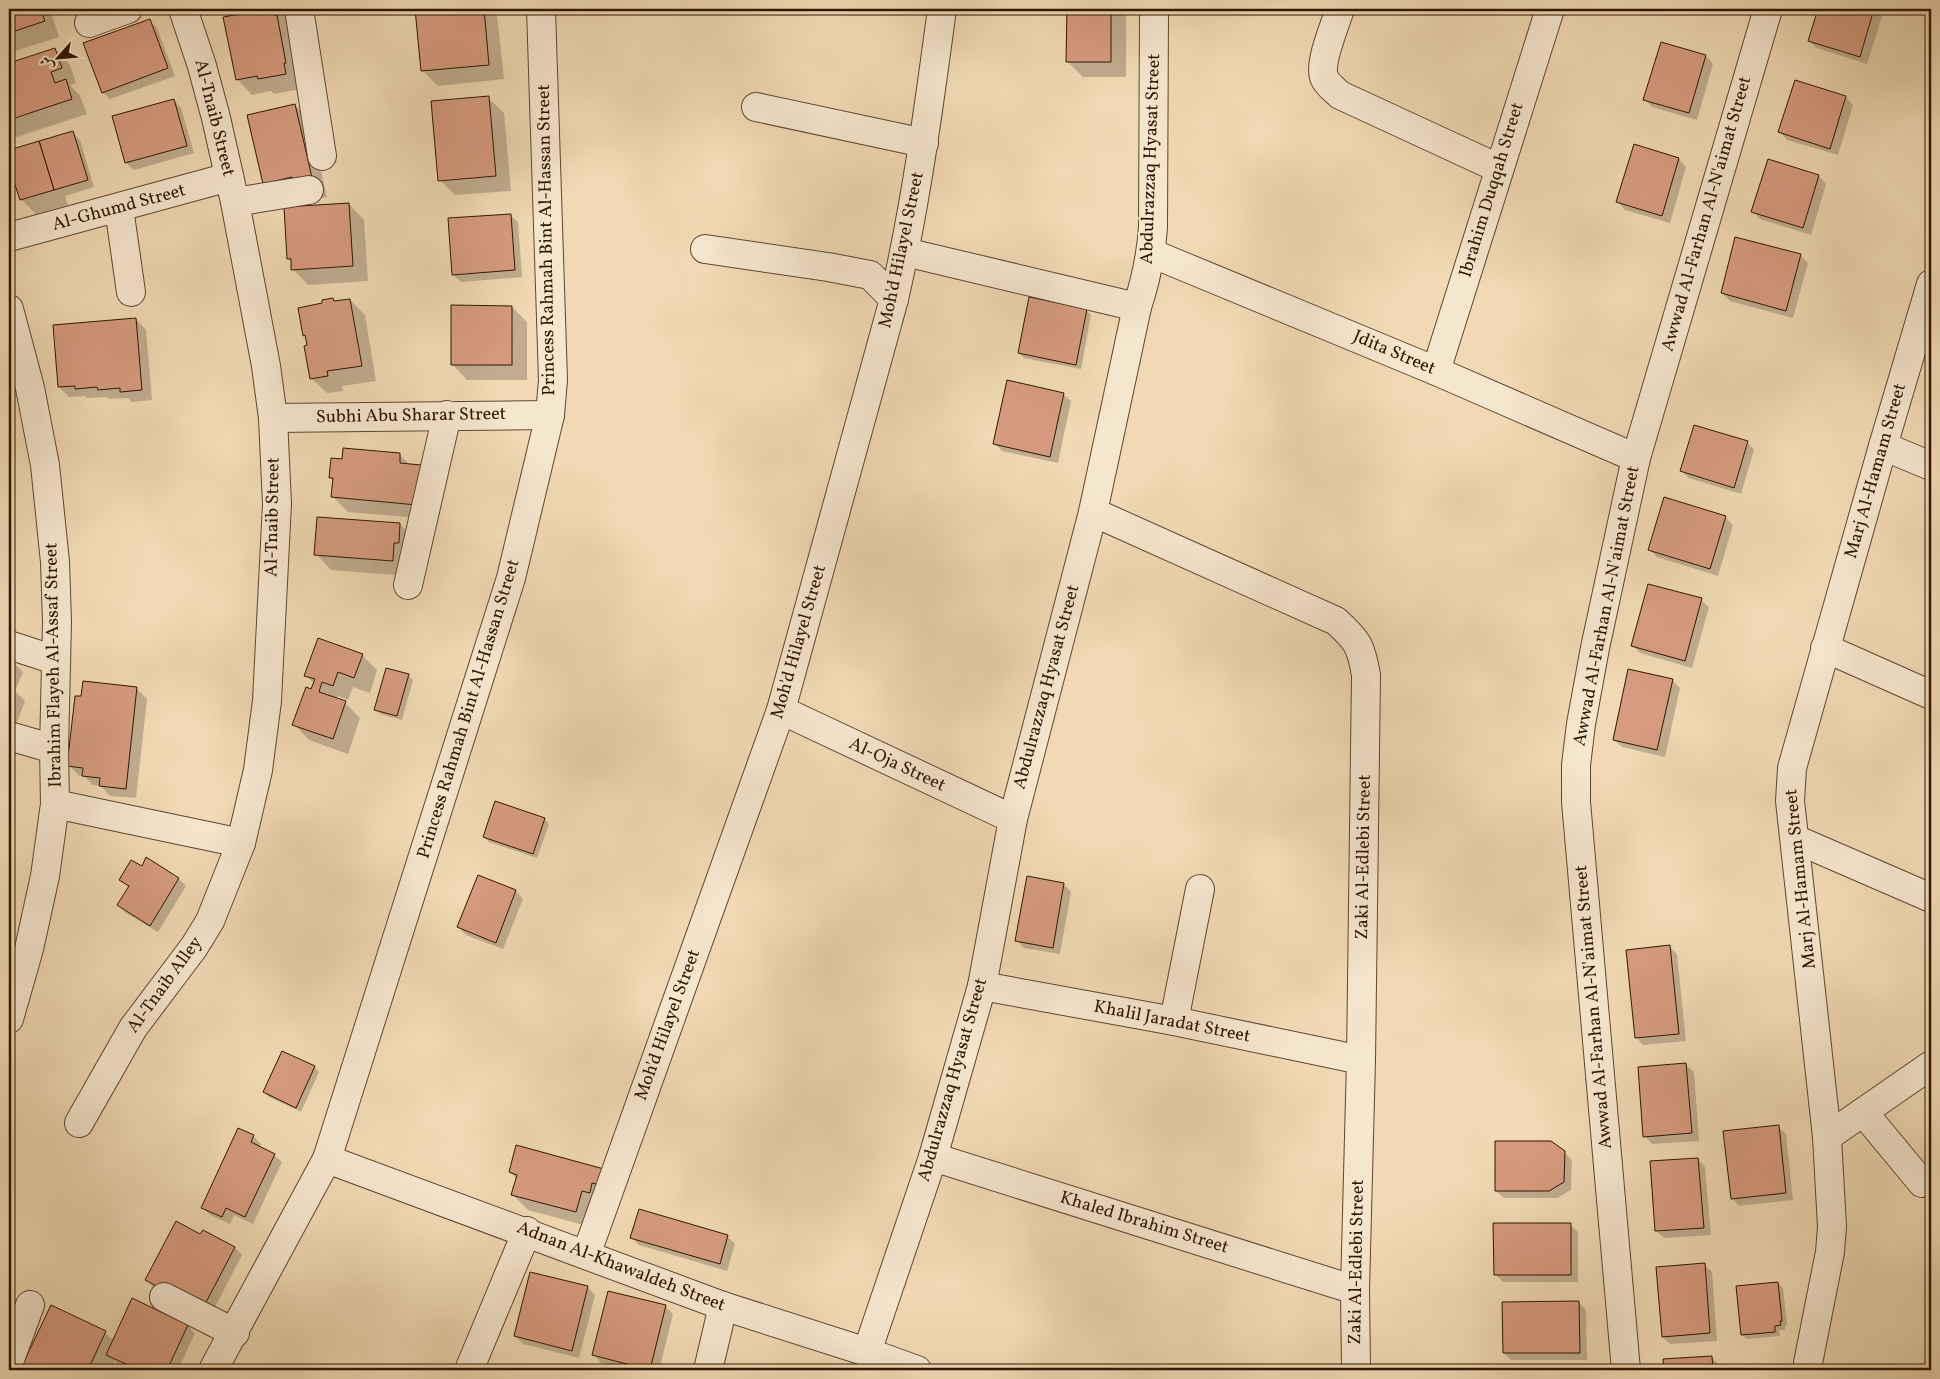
<svg xmlns="http://www.w3.org/2000/svg" width="1940" height="1379" font-family="Vollkorn,Amiri,serif">
<style>
.shadow{fill:#0003;fill-rule:evenodd}
.building{fill:#d69b80;stroke:#2f1501}
.lines{fill:none;stroke-linecap:round;stroke-linejoin:round}
.minor-casing{stroke:#5f462e;stroke-width:30}
.minor{stroke:#f5e6ce;stroke-width:28}
.labels{text-anchor:middle;dominant-baseline:central;stroke-width:4.5;stroke-linejoin:round;paint-order:stroke}
.street-label{font-size:18px;fill:#2f1501;stroke:#f5e6ce}
</style>
<rect width="100%" height="100%" fill="#f0d9b4"/>
<filter id="stains"><feTurbulence type="fractalNoise" baseFrequency=".004" numOctaves="4"/><feColorMatrix values="0 0 0 0 .2 0 0 0 0 .09 0 0 0 0 .02 0 0 0 .5 -.17"/></filter>
<radialGradient id="worn" r=".72"><stop offset=".6" stop-color="#630" stop-opacity="0"/><stop offset="1" stop-color="#630" stop-opacity=".3"/></radialGradient>
<g class="shadow">
<path d="M 9,9 L 50,9 L 59,37 L 9,53 Z"/>
<path d="M 246,9 L 278,9 L 287,18 L 300,89 L 274,94 L 271,91 L 252,95 L 237,79 L 247,14 Z"/>
<path d="M 416,9 L 491,9 L 497,15 L 504,79 L 438,86 L 422,70 Z"/>
<path d="M 1068,9 L 1126,9 L 1126,77 L 1083,77 L 1067,61 Z"/>
<path d="M 1819,9 L 1878,9 L 1883,13 L 1867,64 L 1817,48 L 1809,41 Z"/>
<path d="M 149,20 L 157,28 L 175,76 L 110,99 L 103,92 Z"/>
<path d="M 1662,43 L 1706,56 L 1713,64 L 1697,120 L 1652,107 L 1645,99 Z"/>
<path d="M 55,49 L 70,65 L 76,83 L 70,85 L 80,96 L 87,114 L 11,139 L 9,137 L 9,64 Z"/>
<path d="M 1795,81 L 1846,97 L 1853,105 L 1838,155 L 1787,140 L 1780,132 Z"/>
<path d="M 488,98 L 504,113 L 511,191 L 455,195 L 440,180 Z"/>
<path d="M 174,100 L 181,108 L 194,153 L 134,170 L 126,163 Z"/>
<path d="M 295,105 L 310,121 L 327,197 L 310,200 L 264,183 Z"/>
<path d="M 72,132 L 80,140 L 94,187 L 65,196 L 68,205 L 36,214 L 21,199 L 12,171 L 9,167 L 9,151 Z"/>
<path d="M 1634,146 L 1679,159 L 1686,167 L 1670,223 L 1625,210 L 1618,202 Z"/>
<path d="M 1768,161 L 1819,176 L 1826,184 L 1811,235 L 1760,219 L 1753,211 Z"/>
<path d="M 349,204 L 364,220 L 368,281 L 308,285 L 293,269 L 292,262 L 288,258 Z"/>
<path d="M 510,215 L 518,222 L 522,277 L 461,282 L 453,275 Z"/>
<path d="M 1800,255 L 1808,263 L 1793,318 L 1730,301 L 1722,293 Z"/>
<path d="M 332,299 L 336,302 L 350,300 L 365,315 L 376,381 L 342,386 L 343,391 L 327,393 L 311,378 L 307,338 L 304,335 L 324,304 Z"/>
<path d="M 512,307 L 527,322 L 527,380 L 467,380 L 452,364 Z"/>
<path d="M 1086,310 L 1091,315 L 1081,369 L 1024,358 L 1019,353 Z"/>
<path d="M 136,319 L 146,330 L 152,400 L 132,402 L 128,398 L 109,399 L 106,397 L 87,398 L 84,396 L 69,397 L 59,387 Z"/>
<path d="M 1063,394 L 1071,401 L 1058,463 L 1002,451 L 994,443 Z"/>
<path d="M 1747,442 L 1754,450 L 1741,494 L 1689,478 L 1681,471 Z"/>
<path d="M 400,455 L 411,466 L 420,466 L 435,482 L 432,519 L 348,512 L 333,497 L 334,481 L 330,478 L 343,460 Z"/>
<path d="M 1725,517 L 1733,525 L 1718,576 L 1657,557 L 1650,550 Z"/>
<path d="M 400,524 L 415,540 L 408,576 L 331,570 L 316,554 Z"/>
<path d="M 1701,600 L 1709,607 L 1692,668 L 1640,653 L 1633,646 Z"/>
<path d="M 362,655 L 377,670 L 370,693 L 353,687 L 348,700 L 338,696 L 336,699 L 345,703 L 360,718 L 348,754 L 309,740 L 294,724 L 314,684 L 306,675 Z"/>
<path d="M 9,658 L 23,672 L 15,691 L 25,701 L 16,725 L 9,722 Z"/>
<path d="M 408,675 L 413,680 L 402,720 L 380,714 L 376,709 Z"/>
<path d="M 1672,680 L 1680,688 L 1665,757 L 1622,747 L 1614,740 Z"/>
<path d="M 136,688 L 147,699 L 136,798 L 110,796 L 101,786 L 93,785 L 84,776 L 79,776 L 69,765 Z"/>
<path d="M 544,819 L 549,824 L 537,858 L 489,842 L 484,837 Z"/>
<path d="M 147,859 L 179,879 L 186,886 L 158,932 L 126,913 L 118,905 L 129,888 L 121,880 L 142,868 Z"/>
<path d="M 478,876 L 516,891 L 523,899 L 503,949 L 466,935 L 458,927 Z"/>
<path d="M 1064,884 L 1071,892 L 1060,954 L 1024,948 L 1017,940 Z"/>
<path d="M 1670,947 L 1677,954 L 1686,1041 L 1643,1045 L 1636,1037 Z"/>
<path d="M 283,1052 L 315,1067 L 319,1072 L 301,1112 L 269,1097 L 264,1092 Z"/>
<path d="M 1686,1065 L 1694,1072 L 1699,1141 L 1652,1144 L 1645,1136 Z"/>
<path d="M 1778,1127 L 1786,1134 L 1793,1200 L 1739,1206 L 1732,1198 Z"/>
<path d="M 239,1130 L 253,1136 L 261,1144 L 259,1148 L 274,1155 L 282,1162 L 253,1224 L 234,1215 L 230,1224 L 210,1215 L 203,1207 Z"/>
<path d="M 1564,1152 L 1572,1160 L 1571,1190 L 1557,1198 L 1504,1198 L 1496,1191 Z"/>
<path d="M 1698,1159 L 1705,1167 L 1711,1235 L 1664,1238 L 1656,1231 Z"/>
<path d="M 603,1170 L 591,1227 L 528,1210 L 513,1195 L 517,1179 L 510,1172 Z"/>
<path d="M 1570,1225 L 1578,1232 L 1578,1282 L 1503,1282 L 1495,1274 Z"/>
<path d="M 203,1231 L 235,1248 L 242,1255 L 210,1317 L 154,1287 L 147,1280 L 201,1236 ZM 154,1283 L 207,1314 L 154,1286 Z"/>
<path d="M 727,1236 L 735,1244 L 727,1271 L 639,1245 L 631,1237 Z"/>
<path d="M 1704,1265 L 1712,1272 L 1717,1341 L 1670,1344 L 1663,1337 Z"/>
<path d="M 1778,1283 L 1783,1288 L 1787,1325 L 1785,1326 L 1785,1330 L 1779,1330 L 1780,1336 L 1747,1339 L 1742,1335 Z"/>
<path d="M 587,1287 L 595,1295 L 579,1358 L 523,1344 L 515,1336 Z"/>
<path d="M 133,1300 L 188,1326 L 195,1333 L 178,1370 L 132,1370 L 114,1362 L 110,1370 L 21,1370 L 51,1307 L 105,1333 L 114,1341 Z"/>
<path d="M 1579,1303 L 1586,1310 L 1587,1360 L 1511,1360 L 1504,1353 Z"/>
<path d="M 665,1306 L 673,1314 L 659,1370 L 632,1370 L 601,1363 L 594,1355 Z"/>
<path d="M 1711,1357 L 1719,1365 L 1719,1370 L 1665,1370 L 1665,1360 Z"/>
</g>
<g class="building">
<path d="M 9,9 L 40,9 L 45,21 L 9,33 Z"/>
<path d="M 245,9 L 273,9 L 275,15 L 277,15 L 286,63 L 284,63 L 286,74 L 258,79 L 257,76 L 236,80 L 223,17 L 246,13 Z"/>
<path d="M 415,9 L 484,9 L 489,65 L 421,71 Z"/>
<path d="M 1067,9 L 1111,9 L 1111,62 L 1066,62 Z"/>
<path d="M 1818,9 L 1874,9 L 1860,57 L 1808,41 Z"/>
<path d="M 150,19 L 168,68 L 102,93 L 83,43 Z"/>
<path d="M 1661,42 L 1706,55 L 1689,113 L 1643,100 Z"/>
<path d="M 55,48 L 62,68 L 51,72 L 55,83 L 66,79 L 72,99 L 9,120 L 9,63 Z"/>
<path d="M 1795,80 L 1846,96 L 1830,149 L 1778,132 Z"/>
<path d="M 489,96 L 496,176 L 438,181 L 431,101 Z"/>
<path d="M 174,99 L 187,146 L 125,163 L 112,116 Z"/>
<path d="M 295,104 L 313,182 L 294,186 L 292,177 L 263,184 L 247,115 Z"/>
<path d="M 73,131 L 88,180 L 54,190 L 39,141 Z"/>
<path d="M 39,141 L 54,190 L 20,200 L 9,167 L 9,150 Z"/>
<path d="M 1634,144 L 1679,158 L 1662,216 L 1616,202 Z"/>
<path d="M 1768,159 L 1819,175 L 1803,228 L 1751,212 Z"/>
<path d="M 349,203 L 353,266 L 291,270 L 291,259 L 287,259 L 284,207 Z"/>
<path d="M 511,214 L 515,270 L 452,275 L 448,218 Z"/>
<path d="M 1735,237 L 1801,254 L 1786,311 L 1721,293 Z"/>
<path d="M 1029,297 L 1087,309 L 1076,365 L 1018,353 Z"/>
<path d="M 333,298 L 334,301 L 350,299 L 362,366 L 327,371 L 328,376 L 310,379 L 304,346 L 307,345 L 305,335 L 303,336 L 298,308 L 322,303 L 322,300 Z"/>
<path d="M 451,305 L 512,306 L 512,365 L 451,365 Z"/>
<path d="M 136,318 L 142,390 L 120,392 L 120,388 L 98,390 L 97,387 L 75,389 L 75,386 L 58,387 L 53,325 Z"/>
<path d="M 1007,380 L 1064,393 L 1050,457 L 993,444 Z"/>
<path d="M 1694,425 L 1748,441 L 1734,488 L 1680,471 Z"/>
<path d="M 343,448 L 400,453 L 400,463 L 421,465 L 417,505 L 331,497 L 333,478 L 329,478 L 331,458 L 342,459 Z"/>
<path d="M 1664,497 L 1726,516 L 1710,569 L 1648,550 Z"/>
<path d="M 317,517 L 400,523 L 399,543 L 394,543 L 393,561 L 314,555 Z"/>
<path d="M 1648,584 L 1702,598 L 1685,661 L 1631,646 Z"/>
<path d="M 318,638 L 363,654 L 354,678 L 338,672 L 333,686 L 322,682 L 319,692 L 346,701 L 333,739 L 292,725 L 306,687 L 311,689 L 315,679 L 304,676 Z"/>
<path d="M 386,668 L 409,674 L 397,716 L 374,710 Z"/>
<path d="M 1628,669 L 1673,679 L 1657,750 L 1613,740 Z"/>
<path d="M 83,681 L 137,687 L 126,789 L 99,786 L 100,778 L 82,776 L 83,768 L 67,766 L 75,696 L 81,696 Z"/>
<path d="M 495,801 L 545,818 L 533,854 L 483,837 Z"/>
<path d="M 146,857 L 179,878 L 150,926 L 117,905 L 129,886 L 119,880 L 131,860 L 142,866 Z"/>
<path d="M 478,875 L 516,890 L 496,943 L 457,927 Z"/>
<path d="M 1027,876 L 1064,883 L 1053,948 L 1015,941 Z"/>
<path d="M 1670,945 L 1679,1034 L 1635,1038 L 1626,950 Z"/>
<path d="M 282,1051 L 315,1066 L 296,1108 L 263,1092 Z"/>
<path d="M 1686,1063 L 1692,1133 L 1643,1137 L 1638,1067 Z"/>
<path d="M 1779,1125 L 1786,1193 L 1731,1199 L 1723,1131 Z"/>
<path d="M 238,1128 L 254,1135 L 251,1142 L 275,1154 L 245,1217 L 226,1208 L 222,1217 L 201,1208 Z"/>
<path d="M 1495,1141 L 1551,1141 L 1565,1151 L 1564,1182 L 1549,1191 L 1495,1191 Z"/>
<path d="M 516,1145 L 604,1169 L 600,1185 L 592,1183 L 590,1193 L 582,1191 L 576,1212 L 511,1195 L 517,1175 L 509,1172 Z"/>
<path d="M 1698,1158 L 1704,1228 L 1655,1231 L 1650,1161 Z"/>
<path d="M 639,1209 L 728,1235 L 720,1264 L 630,1238 Z"/>
<path d="M 176,1221 L 200,1234 L 203,1230 L 235,1247 L 202,1310 L 145,1280 Z"/>
<path d="M 1493,1223 L 1571,1223 L 1571,1275 L 1494,1275 Z"/>
<path d="M 1705,1263 L 1710,1333 L 1662,1337 L 1656,1267 Z"/>
<path d="M 530,1272 L 588,1286 L 572,1351 L 514,1336 Z"/>
<path d="M 1778,1282 L 1782,1321 L 1780,1321 L 1781,1325 L 1775,1326 L 1775,1332 L 1741,1335 L 1736,1286 Z"/>
<path d="M 608,1291 L 666,1305 L 650,1370 L 592,1355 Z"/>
<path d="M 132,1298 L 188,1325 L 167,1370 L 139,1370 L 106,1355 Z"/>
<path d="M 1579,1301 L 1580,1353 L 1503,1353 L 1502,1302 Z"/>
<path d="M 51,1305 L 106,1331 L 88,1370 L 20,1370 Z"/>
<path d="M 1712,1356 L 1713,1370 L 1664,1370 L 1663,1359 Z"/>
</g>
<g class="lines">
<defs>
<g id="minor">
<path d="M 299,9 L 322,156"/>
<path d="M 1340,9 C 1335,25 1319,62 1324,77 C 1327,85 1335,90 1340,95 L 1498,168"/>
<path d="M 89,23 L 128,9"/>
<path d="M 756,107 L 924,143"/>
<path d="M 235,202 L 309,190"/>
<path d="M 119,208 L 131,292"/>
<path d="M 9,237 L 229,177"/>
<path d="M 705,249 L 828,267 L 870,275 L 894,299"/>
<path d="M 905,252 L 1137,307"/>
<path d="M 1151,253 L 1436,371 L 1636,458"/>
<path d="M 9,309 L 30,388 L 45,465 L 55,562 L 57,622 L 54,749 L 55,804 L 45,876 L 29,949 L 9,1019"/>
<path d="M 1436,371 L 1550,9"/>
<path d="M 273,418 L 550,415"/>
<path d="M 1883,446 L 1931,466"/>
<path d="M 1093,512 L 1336,621 C 1358,641 1361,646 1366,675 L 1361,1060 L 1355,1290 L 1356,1370"/>
<path d="M 408,585 L 447,415"/>
<path d="M 9,645 L 55,660"/>
<path d="M 1825,648 L 1931,695"/>
<path d="M 781,710 L 1013,819"/>
<path d="M 9,736 L 54,749"/>
<path d="M 55,804 L 241,843"/>
<path d="M 1795,839 L 1931,898"/>
<path d="M 982,986 L 1174,1021 L 1361,1060"/>
<path d="M 1174,1021 L 1200,889"/>
<path d="M 1864,1113 L 1922,1183"/>
<path d="M 79,1123 L 133,1028 L 194,947 L 210,921 L 241,843 L 258,770 L 267,701 L 277,504 L 273,418 L 266,366 L 235,202 L 216,118 L 202,66 L 183,9"/>
<path d="M 1827,1137 L 1931,1065"/>
<path d="M 933,1157 L 1355,1290"/>
<path d="M 327,1159 L 723,1306 L 867,1352 L 917,1370"/>
<path d="M 586,1255 L 781,710 L 894,299 C 916,203 929,106 942,9"/>
<path d="M 164,1297 L 235,1333"/>
<path d="M 867,1352 L 933,1157 L 982,986 L 1013,819 L 1093,512 L 1137,307 C 1146,280 1151,256 1153,227 L 1154,9"/>
<path d="M 9,1362 L 30,1305"/>
<path d="M 213,1370 L 327,1159 L 511,578 L 550,415 L 553,380 L 541,9"/>
<path d="M 469,1370 L 527,1231"/>
<path d="M 708,1370 L 723,1306"/>
<path d="M 1626,1370 L 1576,802 L 1576,765 L 1581,724 L 1595,648 L 1636,458 L 1768,9"/>
<path d="M 1809,1370 L 1808,1363 L 1830,1252 L 1832,1227 L 1827,1137 L 1790,801 L 1792,768 L 1883,446 L 1931,284"/>
</g>
</defs>
<use href="#minor" class="minor-casing"/>
<use href="#minor" class="minor"/>
</g>
<g class="labels">
<g class="street-label">
<text transform="translate(214 118) rotate(76)">Al-Tnaib Street</text>
<text transform="translate(1151 159) rotate(-88)">Abdulrazzaq Hyasat Street</text>
<text transform="translate(1492 190) rotate(-73)">Ibrahim Duqqah Street</text>
<text transform="translate(119 208) rotate(-15)">Al-Ghumd Street</text>
<text transform="translate(1707 214) rotate(-74)">Awwad Al-Farhan Al-N'aimat Street</text>
<text transform="translate(547 240) rotate(-91)">Princess Rahmah Bint Al-Hassan Street</text>
<text transform="translate(902 250) rotate(-78)">Moh'd Hilayel Street</text>
<text transform="translate(1394 353) rotate(23)">Jdita Street</text>
<text transform="translate(411 416) rotate(-1)">Subhi Abu Sharar Street</text>
<text transform="translate(1876 471) rotate(-74)">Marj Al-Hamam Street</text>
<text transform="translate(273 517) rotate(-89)">Al-Tnaib Street</text>
<text transform="translate(1607 606) rotate(-79)">Awwad Al-Farhan Al-N'aimat Street</text>
<text transform="translate(799 642) rotate(-74)">Moh'd Hilayel Street</text>
<text transform="translate(54 665) rotate(-91)">Ibrahim Flayeh Al-Assaf Street</text>
<text transform="translate(1047 687) rotate(-75)">Abdulrazzaq Hyasat Street</text>
<text transform="translate(469 709) rotate(-73)">Princess Rahmah Bint Al-Hassan Street</text>
<text transform="translate(897 765) rotate(25)">Al-Oja Street</text>
<text transform="translate(1364 857) rotate(-89)">Zaki Al-Edlebi Street</text>
<text transform="translate(1801 879) rotate(-96)">Marj Al-Hamam Street</text>
<text transform="translate(165 985) rotate(-54)">Al-Tnaib Alley</text>
<text transform="translate(1594 1007) rotate(-95)">Awwad Al-Farhan Al-N'aimat Street</text>
<text transform="translate(1172 1022) rotate(11)">Khalil Jaradat Street</text>
<text transform="translate(668 1025) rotate(-70)">Moh'd Hilayel Street</text>
<text transform="translate(953 1080) rotate(-74)">Abdulrazzaq Hyasat Street</text>
<text transform="translate(1144 1223) rotate(17)">Khaled Ibrahim Street</text>
<text transform="translate(1357 1262) rotate(-89)">Zaki Al-Edlebi Street</text>
<text transform="translate(621 1267) rotate(21)">Adnan Al-Khawaldeh Street</text>
</g>
</g>
<rect width="1940" height="1379" fill="none" stroke="#f0d9b4" stroke-width="30"/>
<rect x="10" y="10" width="1920" height="1359" fill="none" stroke="#2f1501" stroke-width="2.5"/>
<rect x="15" y="15" width="1910" height="1349" fill="none" stroke="#2f1501"/>
<g transform="translate(58 58) rotate(243)" stroke="#f5e6ce" stroke-width="4" paint-order="stroke">
<path d="M0-4L9 19L0 12L-9 19Z" fill="#2f1501"/>
<text y="-8" font-size="14" font-weight="bold" text-anchor="middle" fill="#2f1501">ش</text>
</g>
<rect width="100%" height="100%" filter="url(#stains)"/>
<rect width="100%" height="100%" fill="url(#worn)"/>
</svg>
